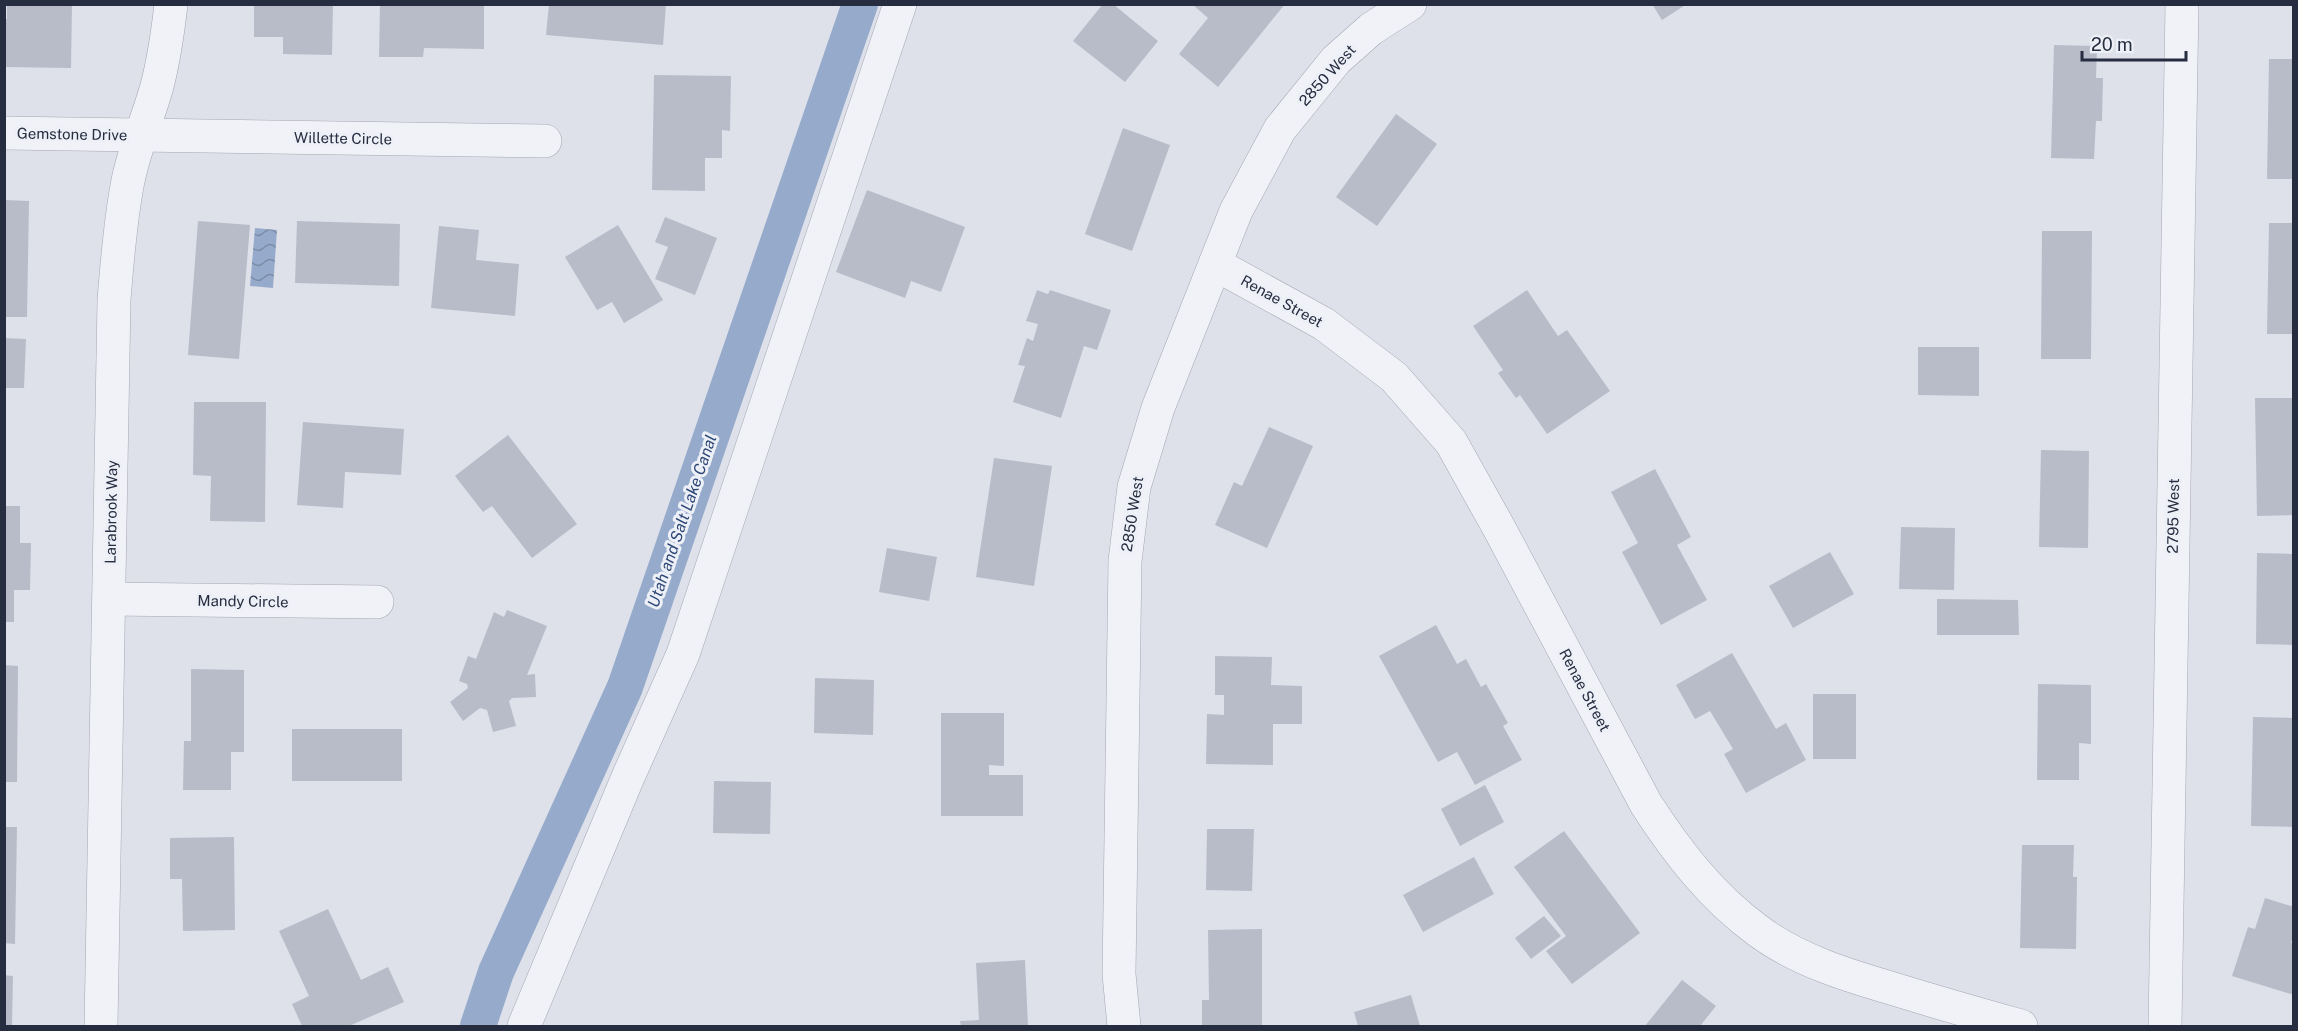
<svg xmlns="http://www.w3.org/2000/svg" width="2298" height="1031" font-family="'Public Sans',sans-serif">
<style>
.water{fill:url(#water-waves)}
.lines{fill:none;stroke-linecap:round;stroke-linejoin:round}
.canal{stroke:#96abcc;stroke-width:36}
.building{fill:#b8bcc9}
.minor-casing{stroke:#a3a7b3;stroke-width:34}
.minor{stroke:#f1f2f7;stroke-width:33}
.labels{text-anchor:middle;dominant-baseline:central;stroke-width:6;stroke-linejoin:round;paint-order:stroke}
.street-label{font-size:15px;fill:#262d41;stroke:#edf0f6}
.water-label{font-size:16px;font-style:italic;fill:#2d4777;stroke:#edf0f6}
</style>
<defs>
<pattern id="water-waves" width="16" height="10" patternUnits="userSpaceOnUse" patternTransform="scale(1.5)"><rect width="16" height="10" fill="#96abcc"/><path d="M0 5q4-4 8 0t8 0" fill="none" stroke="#7a8ca7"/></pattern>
</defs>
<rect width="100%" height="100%" fill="#dee1e9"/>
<path class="water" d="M 255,228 L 277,230 L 273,288 L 250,286 Z"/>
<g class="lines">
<path class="canal" d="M 478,1026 L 496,972 L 625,687 L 860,4"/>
</g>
<g class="building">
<path d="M 7,4 L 72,4 L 71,68 L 4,67 L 4,19 L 7,19 Z"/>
<path d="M 254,4 L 333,4 L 332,55 L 283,54 L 283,37 L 254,37 Z"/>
<path d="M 380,4 L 484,4 L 484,49 L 424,48 L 423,57 L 379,57 Z"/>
<path d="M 549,4 L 666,4 L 663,45 L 546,35 Z"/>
<path d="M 1103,4 L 1113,4 L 1158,41 L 1125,82 L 1073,41 Z"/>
<path d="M 1192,4 L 1285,4 L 1218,87 L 1179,54 L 1208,18 Z"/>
<path d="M 1652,4 L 1687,4 L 1662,20 Z"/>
<path d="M 2054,45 L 2097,46 L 2096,78 L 2103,78 L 2102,121 L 2096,121 L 2094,159 L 2051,158 Z"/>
<path d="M 2269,59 L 2294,59 L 2294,179 L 2267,179 Z"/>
<path d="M 654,75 L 731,76 L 730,131 L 722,130 L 722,158 L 705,158 L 705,191 L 652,190 Z"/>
<path d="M 1396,114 L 1437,144 L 1377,226 L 1336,197 Z"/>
<path d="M 1123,128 L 1170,145 L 1132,251 L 1085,234 Z"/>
<path d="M 867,190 L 965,227 L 941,292 L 911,281 L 905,298 L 836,272 Z"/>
<path d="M 4,200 L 29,201 L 27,317 L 4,317 Z"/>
<path d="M 665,217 L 717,238 L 695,295 L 655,279 L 668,247 L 655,242 Z"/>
<path d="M 198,221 L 250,225 L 239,359 L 188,355 Z"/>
<path d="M 297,221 L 400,224 L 399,286 L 295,283 Z"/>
<path d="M 2269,223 L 2294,223 L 2294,334 L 2267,334 Z"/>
<path d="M 618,225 L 663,300 L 624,323 L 612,302 L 597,310 L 565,257 Z"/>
<path d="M 439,226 L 479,230 L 476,260 L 519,264 L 515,316 L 431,308 Z"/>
<path d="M 2042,231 L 2092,231 L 2091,359 L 2041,359 Z"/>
<path d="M 1037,290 L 1048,294 L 1050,290 L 1111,310 L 1097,350 L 1084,346 L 1061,418 L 1013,402 L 1025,366 L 1018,365 L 1027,338 L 1033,341 L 1038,324 L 1026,321 Z"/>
<path d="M 1527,290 L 1558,336 L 1567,330 L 1610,391 L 1547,434 L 1520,395 L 1516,398 L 1498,373 L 1503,370 L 1473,326 Z"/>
<path d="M 4,338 L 26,339 L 24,388 L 4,388 Z"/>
<path d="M 1918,347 L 1979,347 L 1979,396 L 1918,395 Z"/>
<path d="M 2255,398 L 2294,398 L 2294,515 L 2257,516 Z"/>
<path d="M 194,402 L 266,402 L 265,522 L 210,521 L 211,476 L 193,475 Z"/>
<path d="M 303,422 L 404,429 L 401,475 L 345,472 L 343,508 L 297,505 Z"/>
<path d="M 1269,427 L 1313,446 L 1267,548 L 1215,525 L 1234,482 L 1242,486 Z"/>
<path d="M 508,435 L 577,524 L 532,558 L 492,506 L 483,512 L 455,476 Z"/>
<path d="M 2041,450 L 2089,451 L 2088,548 L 2039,547 Z"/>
<path d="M 994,458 L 1052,466 L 1034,586 L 976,577 Z"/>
<path d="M 1655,469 L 1691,537 L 1677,545 L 1707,600 L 1661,625 L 1622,552 L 1638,543 L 1611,492 Z"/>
<path d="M 4,506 L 20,506 L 20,543 L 31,543 L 30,590 L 14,590 L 14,622 L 4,622 Z"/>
<path d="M 1901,527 L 1955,528 L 1954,590 L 1899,589 Z"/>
<path d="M 887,548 L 937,557 L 929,601 L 879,592 Z"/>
<path d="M 1830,552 L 1854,594 L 1793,628 L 1769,586 Z"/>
<path d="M 2257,553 L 2294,554 L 2294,645 L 2256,644 Z"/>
<path d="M 1937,599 L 2018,600 L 2019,635 L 1937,635 Z"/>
<path d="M 507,610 L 547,626 L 527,675 L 535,674 L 536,697 L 512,698 L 509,701 L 516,726 L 493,732 L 487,710 L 480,708 L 463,721 L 450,702 L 468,688 L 467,684 L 459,681 L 468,656 L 476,659 L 494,612 L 504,617 Z"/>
<path d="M 1436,625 L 1457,664 L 1466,659 L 1481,687 L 1486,684 L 1508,723 L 1503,726 L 1522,760 L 1475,785 L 1457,752 L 1438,762 L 1379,656 Z"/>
<path d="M 1732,653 L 1776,729 L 1786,723 L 1806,760 L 1746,793 L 1724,754 L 1733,749 L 1710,711 L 1695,719 L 1676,685 Z"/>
<path d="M 1215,656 L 1272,657 L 1271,685 L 1302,686 L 1302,724 L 1273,724 L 1273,765 L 1206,764 L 1207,714 L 1224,715 L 1224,695 L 1215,695 Z"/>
<path d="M 4,665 L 18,666 L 17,782 L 4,782 Z"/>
<path d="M 191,669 L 244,670 L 244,752 L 231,752 L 231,790 L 183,790 L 184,741 L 191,741 Z"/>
<path d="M 815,678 L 874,680 L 873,735 L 814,733 Z"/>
<path d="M 2038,684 L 2091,685 L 2091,744 L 2079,743 L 2079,780 L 2037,780 Z"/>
<rect x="1813" y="694" width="43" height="65"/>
<path d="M 941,713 L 1004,713 L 1004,766 L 989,765 L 989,775 L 1023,775 L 1023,816 L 941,816 Z"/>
<path d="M 2253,717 L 2294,718 L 2294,827 L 2251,826 Z"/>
<rect x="292" y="729" width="110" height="52"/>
<path d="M 714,781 L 771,782 L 770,834 L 713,833 Z"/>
<path d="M 1485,785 L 1504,822 L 1460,846 L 1441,809 Z"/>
<path d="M 4,827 L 17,827 L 15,944 L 4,943 Z"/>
<path d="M 1207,829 L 1254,829 L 1252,891 L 1206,890 Z"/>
<path d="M 1564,831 L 1640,933 L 1572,984 L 1546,951 L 1566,936 L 1514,867 Z"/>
<path d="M 234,837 L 235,930 L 183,931 L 182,879 L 170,879 L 170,838 Z"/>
<path d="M 2022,845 L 2074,845 L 2073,877 L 2077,877 L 2076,949 L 2020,948 Z"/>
<path d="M 1474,857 L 1494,894 L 1423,932 L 1403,895 Z"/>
<path d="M 2265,898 L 2294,907 L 2294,934 L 2291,943 L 2294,944 L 2294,995 L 2232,976 L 2248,927 L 2255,929 Z"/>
<path d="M 328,909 L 361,980 L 388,967 L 404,1002 L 349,1026 L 302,1026 L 292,1004 L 309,996 L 279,931 Z"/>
<path d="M 1544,916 L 1561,936 L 1531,959 L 1515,938 Z"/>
<path d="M 1262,929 L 1262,1026 L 1202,1026 L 1202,1000 L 1209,1000 L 1208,930 Z"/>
<path d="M 1025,960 L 1028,1026 L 961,1026 L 960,1021 L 979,1020 L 976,963 Z"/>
<path d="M 4,975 L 13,976 L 12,1026 L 4,1026 Z"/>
<path d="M 1682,980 L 1716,1006 L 1700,1026 L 1645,1026 Z"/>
<path d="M 1411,995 L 1420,1026 L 1358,1026 L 1354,1012 Z"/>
</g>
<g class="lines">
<defs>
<g id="minor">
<path d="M 4,133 L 545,141"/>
<path d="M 1215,264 L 1324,324 L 1394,377 L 1451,442 L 1499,528 L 1646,804 C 1677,852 1711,896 1757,930 C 1797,960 1846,975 1894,989 C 1936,1002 1978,1014 2021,1026"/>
<path d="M 110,599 L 377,602"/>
<path d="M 101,1026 L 114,300 C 117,262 120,224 127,186 C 133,151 148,119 157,86 C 164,59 168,31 171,4"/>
<path d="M 524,1026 L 628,777 L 683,654 L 900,4"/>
<path d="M 1124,1026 L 1119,974 L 1125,561 L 1134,487 L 1158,408 L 1236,211 L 1280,129 L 1336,60 L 1371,29 L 1410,4"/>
<path d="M 2165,1026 L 2182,4"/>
</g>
</defs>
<use href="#minor" class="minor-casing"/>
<use href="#minor" class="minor"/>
</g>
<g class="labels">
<g class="street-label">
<text transform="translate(1327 75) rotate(-48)">2850 West</text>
<text transform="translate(72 134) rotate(1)">Gemstone Drive</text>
<text transform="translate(343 138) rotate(1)">Willette Circle</text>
<text transform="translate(1282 301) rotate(29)">Renae Street</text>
<text transform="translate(111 512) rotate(-89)">Larabrook Way</text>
<text transform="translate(1132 514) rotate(-81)">2850 West</text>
<text transform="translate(2173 516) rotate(-89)">2795 West</text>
<text transform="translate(243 601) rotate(1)">Mandy Circle</text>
<text transform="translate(1585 690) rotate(62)">Renae Street</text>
</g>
<g class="water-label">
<text transform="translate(682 521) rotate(-71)">Utah and Salt Lake Canal</text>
</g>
</g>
<rect width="2298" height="1031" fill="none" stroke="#262d41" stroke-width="12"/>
<path d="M2082 51v9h104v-9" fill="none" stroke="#262d41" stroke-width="3"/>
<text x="2091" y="51" font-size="18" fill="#262d41" stroke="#edf0f6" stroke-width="4.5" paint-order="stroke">20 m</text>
</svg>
